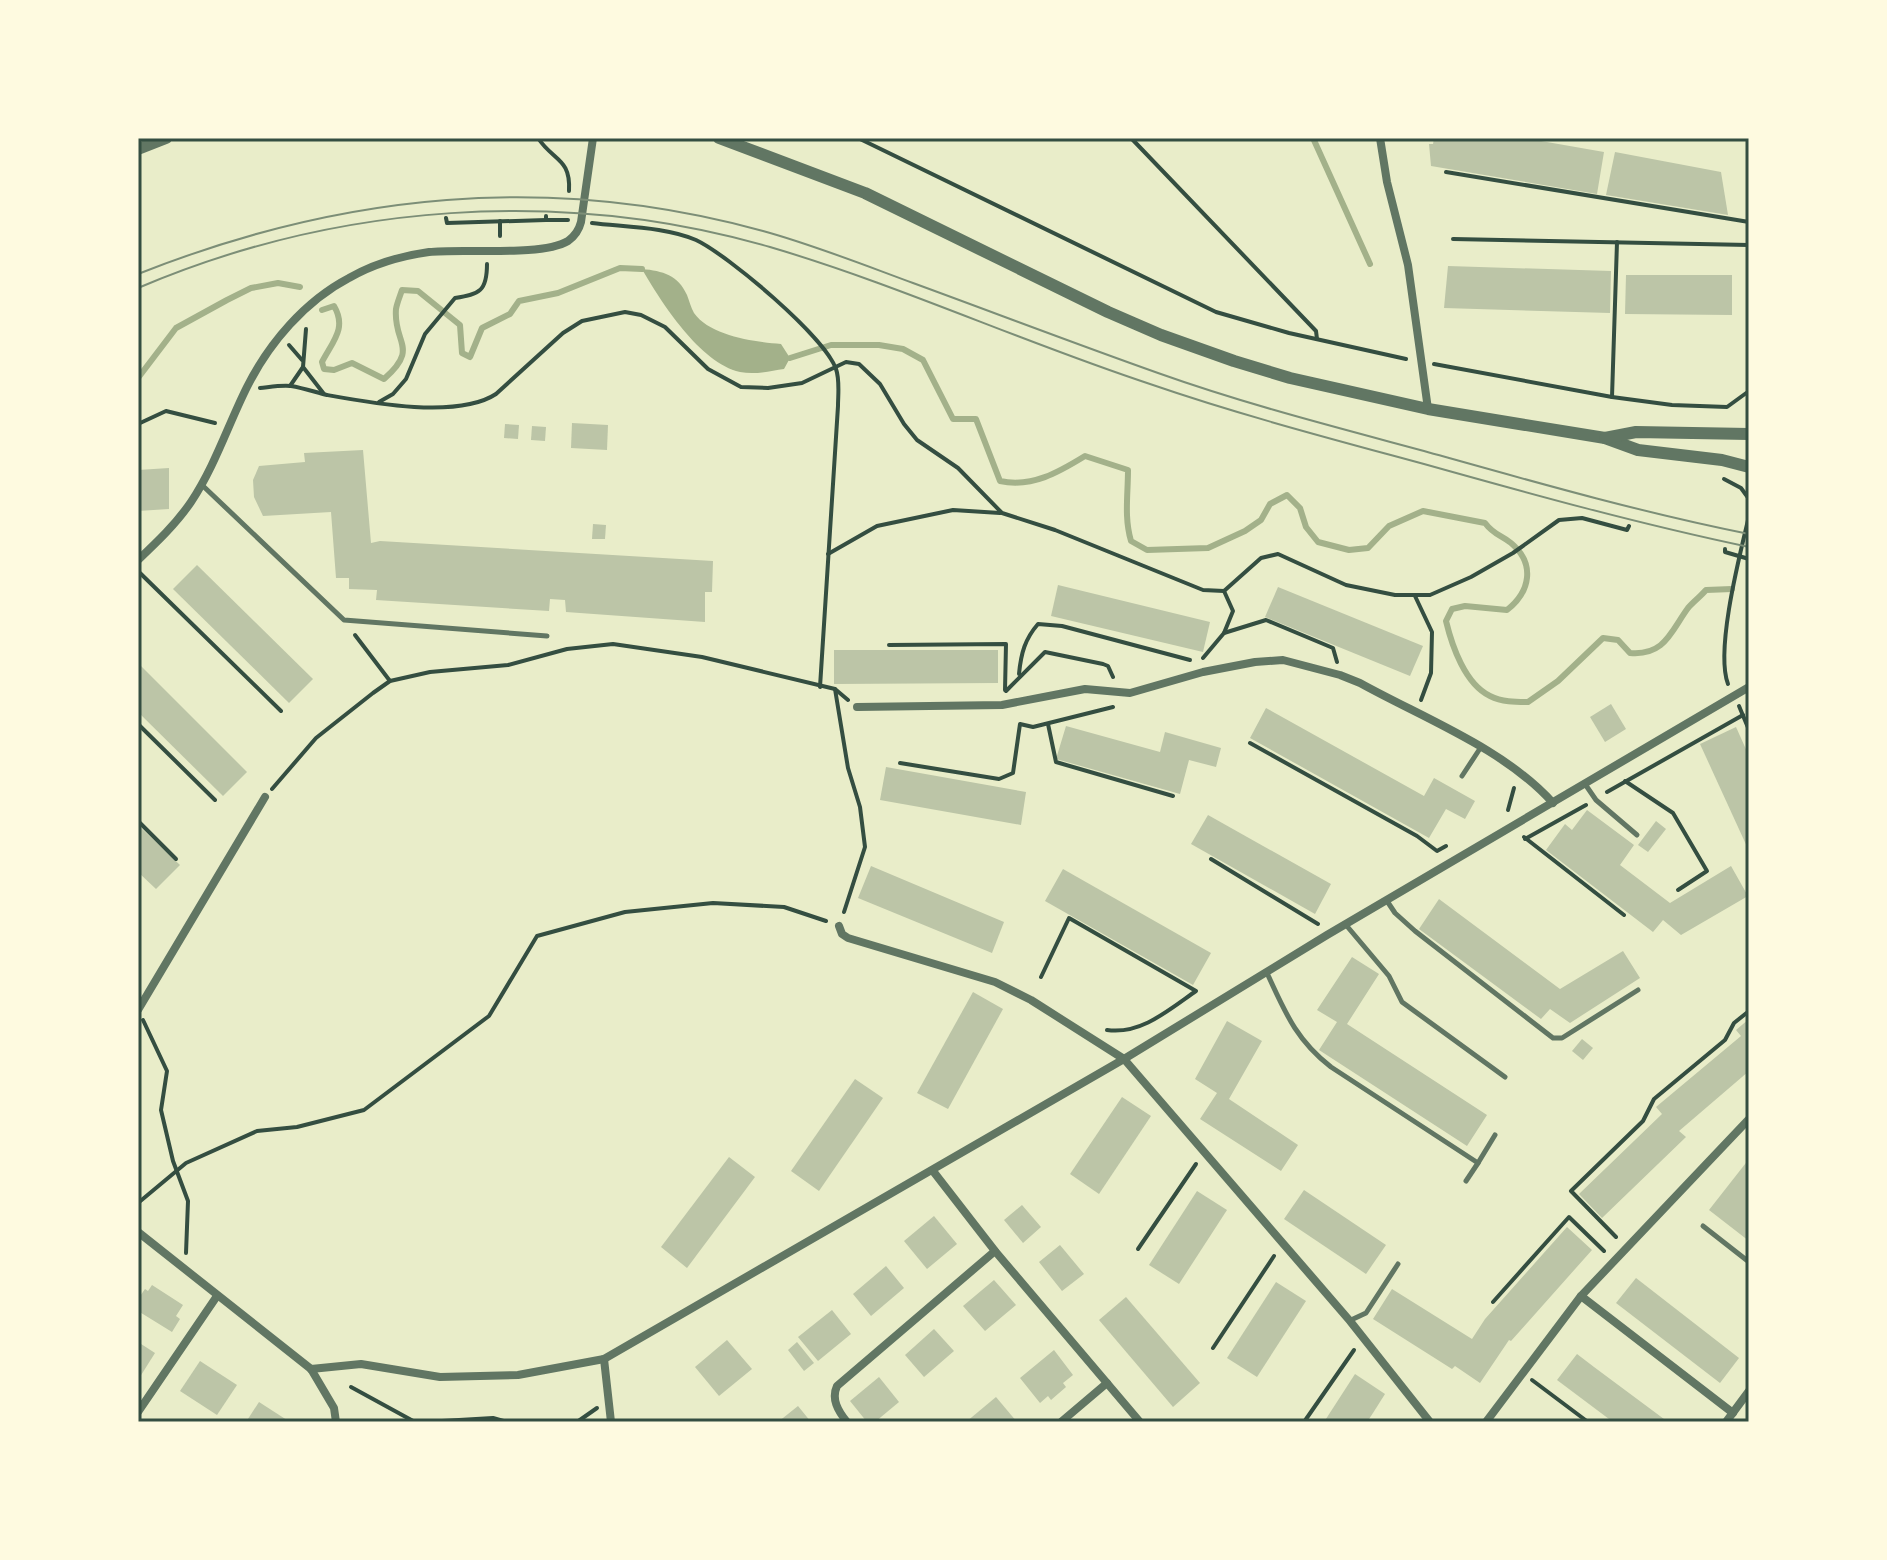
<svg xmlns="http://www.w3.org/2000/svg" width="1887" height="1560" font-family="Raleway,sans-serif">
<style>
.water{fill:#a3b18a}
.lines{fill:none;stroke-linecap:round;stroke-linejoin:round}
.stream{stroke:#a3b18a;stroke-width:6}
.building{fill:#bcc5a7}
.path{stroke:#344e41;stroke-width:4}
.service{stroke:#617663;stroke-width:5}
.minor{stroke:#617663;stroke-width:8}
.tertiary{stroke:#617663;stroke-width:12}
.tram{stroke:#7c8e77;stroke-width:2}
.neatline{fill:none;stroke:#344e41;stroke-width:3}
</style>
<rect width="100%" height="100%" fill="#e9edc9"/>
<path class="water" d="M 642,269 C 663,271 678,275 687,295 C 689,300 691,308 694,313 C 710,336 755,342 781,344 L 790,358 L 784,369 C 770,371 755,375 740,372 C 700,363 661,302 642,269 Z"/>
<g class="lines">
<g class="stream">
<path d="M 1313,138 L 1370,264"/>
<path d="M 322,310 L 334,306 C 347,328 333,341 322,362 L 324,369 L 334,370 L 352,363 L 384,379 C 420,347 393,344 396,309 C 397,303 400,296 402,290 L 418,291 L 460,325 L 462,353 L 470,357 L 482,328 L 510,314 L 519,301 L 558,293 L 620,268 L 642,269"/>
<path d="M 790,358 L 831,345 L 879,345 L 903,349 L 923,360 L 953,419 L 976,419 L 1000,481 C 1032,488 1059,472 1085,456 L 1128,470 C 1128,495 1124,517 1131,541 L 1147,550 L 1208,548 L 1245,531 L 1261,520 L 1270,504 L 1287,495 L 1300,508 L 1306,527 L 1318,542 L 1349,550 L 1368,548 L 1389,526 L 1423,511 L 1485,523 C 1494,535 1501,535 1511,543 C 1536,564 1530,592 1507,610 L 1465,606 L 1452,609 L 1446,621 C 1452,646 1465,684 1490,696 C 1502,702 1515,702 1528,702 L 1558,681 L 1603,638 L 1618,640 L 1630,653 C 1665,656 1671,631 1688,608 C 1693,602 1701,596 1706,590 L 1732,589"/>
<path d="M 138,378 L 176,328 L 227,300 L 251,288 L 278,283 L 300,287"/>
</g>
</g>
<g class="building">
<path d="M 1434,138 L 1524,138 L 1604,152 L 1597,194 L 1431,166 L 1429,144 L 1433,144 Z"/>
<path d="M 1615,152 L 1721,172 L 1728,215 L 1606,195 Z"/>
<path d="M 1448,266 L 1611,271 L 1610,313 L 1444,308 Z"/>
<path d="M 1626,275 L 1732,275 L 1732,315 L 1625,314 Z"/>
<path d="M 572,423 L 608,425 L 607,450 L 571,448 Z"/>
<path d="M 505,424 L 519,425 L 518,439 L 504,438 Z"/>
<path d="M 532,426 L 546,427 L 545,441 L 531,440 Z"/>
<path d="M 363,450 L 371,543 L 380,541 L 713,561 L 712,592 L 705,592 L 705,622 L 566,612 L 565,600 L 550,599 L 549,611 L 376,600 L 377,590 L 349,589 L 349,578 L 336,578 L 331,512 L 263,516 L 254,497 L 253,480 L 259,466 L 305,462 L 304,453 Z"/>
<path d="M 169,468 L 169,509 L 138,511 L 138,470 Z"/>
<path d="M 593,524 L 606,525 L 605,539 L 592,539 Z"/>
<path d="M 197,565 L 313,679 L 289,703 L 173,589 Z"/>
<path d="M 1058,585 L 1210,622 L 1203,652 L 1051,616 Z"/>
<path d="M 1278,587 L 1423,646 L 1410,676 L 1265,617 Z"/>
<path d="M 834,650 L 998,650 L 998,683 L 834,684 Z"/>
<path d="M 138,663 L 247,772 L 223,796 L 138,712 Z"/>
<path d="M 1611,704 L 1626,729 L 1605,742 L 1590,717 Z"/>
<path d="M 1266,708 L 1424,796 L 1434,778 L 1475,801 L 1465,819 L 1446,809 L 1429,838 L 1250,738 Z"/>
<path d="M 1066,726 L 1160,752 L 1165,732 L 1221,748 L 1216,767 L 1189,760 L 1180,794 L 1056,759 Z"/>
<path d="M 1736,727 L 1749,756 L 1749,851 L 1700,744 Z"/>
<path d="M 886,767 L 1026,792 L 1021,825 L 880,800 Z"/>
<path d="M 1587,810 L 1634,845 L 1620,865 L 1670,903 L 1731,866 L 1748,896 L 1681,935 L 1663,920 L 1653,932 L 1546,850 L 1565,824 L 1572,830 Z"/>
<path d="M 1208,815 L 1331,884 L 1315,914 L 1191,844 Z"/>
<path d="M 1656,821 L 1666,829 L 1648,852 L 1638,845 Z"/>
<path d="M 138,825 L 180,865 L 156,889 L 138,872 Z"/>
<path d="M 871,866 L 1004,922 L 992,953 L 858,898 Z"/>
<path d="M 1063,869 L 1211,953 L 1193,985 L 1045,901 Z"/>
<path d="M 1439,899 L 1560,989 L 1623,951 L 1640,978 L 1570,1023 L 1550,1009 L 1541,1019 L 1419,929 Z"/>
<path d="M 1352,957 L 1379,974 L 1347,1024 L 1487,1115 L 1467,1146 L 1319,1050 L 1337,1022 L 1317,1010 Z"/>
<path d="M 973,992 L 1003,1009 L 948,1109 L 917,1093 Z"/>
<path d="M 1749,1019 L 1749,1071 L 1679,1131 L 1686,1137 L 1602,1218 L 1579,1194 L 1662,1114 L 1656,1107 L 1741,1036 L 1736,1030 Z"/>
<path d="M 1227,1021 L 1262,1041 L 1229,1099 L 1298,1145 L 1281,1171 L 1200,1119 L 1217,1093 L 1195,1079 Z"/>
<path d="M 1582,1039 L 1593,1048 L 1583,1060 L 1572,1051 Z"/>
<path d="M 855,1079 L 883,1098 L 819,1191 L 791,1171 Z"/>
<path d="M 1122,1097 L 1151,1116 L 1099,1194 L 1070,1174 Z"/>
<path d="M 729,1157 L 755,1177 L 687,1268 L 661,1247 Z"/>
<path d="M 1749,1159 L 1749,1241 L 1709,1210 Z"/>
<path d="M 1304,1190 L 1386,1245 L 1366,1274 L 1284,1219 Z"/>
<path d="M 1197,1191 L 1227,1210 L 1179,1284 L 1149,1265 Z"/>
<path d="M 1022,1205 L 1041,1227 L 1023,1243 L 1004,1220 Z"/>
<path d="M 934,1216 L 957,1244 L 927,1269 L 904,1241 Z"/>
<path d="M 1567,1227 L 1592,1250 L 1511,1341 L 1509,1340 L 1480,1383 L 1455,1366 L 1452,1369 L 1373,1319 L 1392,1289 L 1472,1339 L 1485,1319 Z"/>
<path d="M 1060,1245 L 1084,1274 L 1062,1291 L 1039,1262 Z"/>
<path d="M 886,1266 L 904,1288 L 871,1316 L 853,1294 Z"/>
<path d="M 1636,1278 L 1739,1358 L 1720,1383 L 1616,1303 Z"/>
<path d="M 994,1280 L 1016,1305 L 985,1331 L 963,1306 Z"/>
<path d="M 1276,1282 L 1306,1301 L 1257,1377 L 1227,1358 Z"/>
<path d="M 152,1285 L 183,1305 L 176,1316 L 180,1319 L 172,1332 L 138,1311 L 138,1299 L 145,1289 L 148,1291 Z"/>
<path d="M 1126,1297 L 1200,1383 L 1173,1407 L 1099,1320 Z"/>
<path d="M 832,1310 L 851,1334 L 818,1361 L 798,1337 Z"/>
<path d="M 934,1329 L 954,1351 L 924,1377 L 905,1355 Z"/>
<path d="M 727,1340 L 752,1369 L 719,1396 L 695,1367 Z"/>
<path d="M 138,1342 L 155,1353 L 138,1380 Z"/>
<path d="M 797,1342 L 814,1363 L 804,1371 L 788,1350 Z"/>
<path d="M 1054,1350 L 1073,1375 L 1063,1383 L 1066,1387 L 1051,1400 L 1048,1396 L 1040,1403 L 1020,1378 Z"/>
<path d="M 1577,1354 L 1594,1367 L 1668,1422 L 1613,1422 L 1557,1380 Z"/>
<path d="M 200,1361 L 237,1385 L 217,1415 L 180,1391 Z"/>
<path d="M 1355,1374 L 1385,1394 L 1373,1413 L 1367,1422 L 1324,1422 Z"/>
<path d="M 879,1377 L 899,1402 L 875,1422 L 867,1422 L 850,1401 Z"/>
<path d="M 996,1397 L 1017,1422 L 966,1422 Z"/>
<path d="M 259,1402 L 290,1422 L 246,1422 Z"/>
<path d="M 798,1406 L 811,1422 L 778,1422 Z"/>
</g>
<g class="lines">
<g class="path">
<path d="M 538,138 C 553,161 571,158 569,191"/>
<path d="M 858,138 L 1216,312 L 1289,333 L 1406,359"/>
<path d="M 1131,138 L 1316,331 L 1317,339"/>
<path d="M 1446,172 L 1749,222"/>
<path d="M 546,216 L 546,220 L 568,220"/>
<path d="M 446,218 L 447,223 L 546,220"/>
<path d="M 500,221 L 500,236"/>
<path d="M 592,223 C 625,227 666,227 696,240 C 728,255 825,337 836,369 C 840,380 838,395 838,406 L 820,687"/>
<path d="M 1453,239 L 1749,245"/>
<path d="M 289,345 L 302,360"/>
<path d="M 1434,364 L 1612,397 L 1672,405 L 1727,407 L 1749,391"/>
<path d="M 303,367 L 306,329"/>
<path d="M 290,386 L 303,367 L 324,394"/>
<path d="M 260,388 C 270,387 281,385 291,386 C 303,388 315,392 327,395 C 371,403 458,419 496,394 L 563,333 L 582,321 L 625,312 L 641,315 L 665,327 L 708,369 L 741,387 L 768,388 L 802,383 L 846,362 L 859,364 L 880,384 L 904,424 L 917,440 L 958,468 L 1002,513 L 1055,530 L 1203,590 L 1224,591 L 1261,558 L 1278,554 L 1346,585 L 1395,595 L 1430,595 L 1471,577 L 1513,553 L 1559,520 L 1582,518 L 1627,530 L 1629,526"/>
<path d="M 1612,397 L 1617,242"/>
<path d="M 379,402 L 393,394 L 406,379 L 425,334 L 455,298 C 480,294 487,291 487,264"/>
<path d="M 138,424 L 166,411 L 215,423"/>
<path d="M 1724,479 L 1741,488 L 1749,499"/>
<path d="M 1725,549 L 1725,552 L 1749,559"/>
<path d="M 828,554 L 877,526 L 953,510 L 1000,513"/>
<path d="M 140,573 L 281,711"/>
<path d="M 1224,591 L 1233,611 L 1224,633"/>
<path d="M 1415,596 L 1432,632 L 1431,673 L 1421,700"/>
<path d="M 355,635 L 390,681"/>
<path d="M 889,645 L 1006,644 L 1005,690"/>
<path d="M 1203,658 L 1224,633 L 1266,620 L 1333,648 L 1337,662"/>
<path d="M 1019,674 C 1021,653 1025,639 1038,624 L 1062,626 L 1190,660"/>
<path d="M 1728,684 C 1715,650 1740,554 1749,516"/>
<path d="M 835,689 L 848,768 L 860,807 L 865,847 L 844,912"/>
<path d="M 1006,691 L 1045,652 L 1103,664 L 1108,666 L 1113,677"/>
<path d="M 1739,706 L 1749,730"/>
<path d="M 138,724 L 215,800"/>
<path d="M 1048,724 L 1056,762 L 1173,796"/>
<path d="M 1250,743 L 1417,836 L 1437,851 L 1446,846"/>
<path d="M 900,763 L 999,779 L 1013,773 L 1020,724 L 1033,727 L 1113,707"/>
<path d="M 1625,781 L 1673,813 L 1707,871 L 1678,890"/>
<path d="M 272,789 L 316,738 L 373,693 L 390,681 L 430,672 L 508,665 L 567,649 L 613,644 L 702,657 L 835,689 L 848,700"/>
<path d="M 1607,792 L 1743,715"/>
<path d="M 1508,810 L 1514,788"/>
<path d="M 138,821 L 176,859"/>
<path d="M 1524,837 L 1624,915"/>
<path d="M 1525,839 L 1586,805"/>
<path d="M 1211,859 L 1318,924"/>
<path d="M 1041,977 L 1069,918 L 1196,991 C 1170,1009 1141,1035 1107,1030"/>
<path d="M 143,1020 L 167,1071 L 161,1110 L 173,1161 L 188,1201 L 186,1253"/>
<path d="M 138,1203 L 186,1163 L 257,1131 L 297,1127 L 364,1110 L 489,1016 L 537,936 L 625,912 L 713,903 L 784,907 L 826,921"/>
<path d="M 1616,1237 L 1571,1191 L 1643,1121 L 1654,1099 L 1725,1040 L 1734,1023 L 1749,1011"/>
<path d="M 1138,1249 L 1196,1164"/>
<path d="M 1493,1302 L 1569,1217 L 1604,1251"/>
<path d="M 1213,1348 L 1274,1256"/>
<path d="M 1532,1380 L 1588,1422"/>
<path d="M 351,1387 L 415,1422"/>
<path d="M 425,1422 L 493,1418 L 507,1422"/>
<path d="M 577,1422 L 597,1408"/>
<path d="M 1304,1422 L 1354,1350"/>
</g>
<g class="service">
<path d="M 202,485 L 344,620 L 547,636"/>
<path d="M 1462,776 L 1481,747"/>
<path d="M 1585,784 L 1596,800 L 1637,835"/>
<path d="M 1387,901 L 1395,913 L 1415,931 L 1553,1038 L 1562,1038 L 1638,990"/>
<path d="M 1346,925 L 1389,976 L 1402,1002 L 1505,1077"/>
<path d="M 1267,973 C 1285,1012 1296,1040 1331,1067 L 1478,1163 L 1495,1135"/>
<path d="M 1466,1181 L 1478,1163"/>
<path d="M 1703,1226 L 1749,1262"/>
<path d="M 1351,1320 L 1366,1313 L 1398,1264"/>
</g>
<g class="minor">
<path d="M 1380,138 L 1387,182 L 1408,265 L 1428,409"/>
<path d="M 138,560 C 157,542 176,524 191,502 C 215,466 228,425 247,387 C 269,343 305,301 349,278 C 375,263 400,256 429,252 C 463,248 541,257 568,241 C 575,236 579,230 581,222 L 593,138"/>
<path d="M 857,707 L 1002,705 L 1085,689 L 1130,693 L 1203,672 L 1255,662 L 1283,660 L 1340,675 L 1360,683 C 1423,718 1505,749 1553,803"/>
<path d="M 839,926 L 842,934 L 848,938 L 995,982 L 1031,1000 L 1124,1059 L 1350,1321 L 1430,1422"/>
<path d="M 138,1010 L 265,797"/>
<path d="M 933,1171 L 995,1251 L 1140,1422"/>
<path d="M 138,1232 L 311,1369 L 334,1408 L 336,1422"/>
<path d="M 1581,1296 L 1733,1413"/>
<path d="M 604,1359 L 611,1422"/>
<path d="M 311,1369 L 361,1364 L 440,1377 L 518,1375 L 604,1359 L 1124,1059 L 1327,935 L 1749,687"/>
<path d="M 138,1412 L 217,1296"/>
<path d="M 847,1422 C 838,1411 831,1399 837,1386 L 995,1251"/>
<path d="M 1061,1422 L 1107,1383"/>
<path d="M 1486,1422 L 1581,1296 L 1749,1119"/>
<path d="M 1726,1422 L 1749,1391"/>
</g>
<g class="tertiary">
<path d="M 719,138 L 865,193 L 1108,312 L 1161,335 L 1234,361 L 1290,378 L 1428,409 L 1605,438 L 1638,450 L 1722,460 L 1749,467"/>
<path d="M 138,149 L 166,138"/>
<path d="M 1605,438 L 1636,432 L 1749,434"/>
</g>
<g class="tram">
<path d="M 138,274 C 342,193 549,172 763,231 C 814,245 864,265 913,283 C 995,313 1076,344 1158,373 C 1245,404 1335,427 1424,451 C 1531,481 1639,512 1749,534"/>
<path d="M 138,288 C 337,203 563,187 770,247 C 899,285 1022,342 1150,384 C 1240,415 1332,439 1424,464 C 1531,494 1639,524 1749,547"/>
</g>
</g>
<rect width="1887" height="1560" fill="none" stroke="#fefae0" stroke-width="280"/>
<rect x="140" y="140" width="1607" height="1280" class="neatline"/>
</svg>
